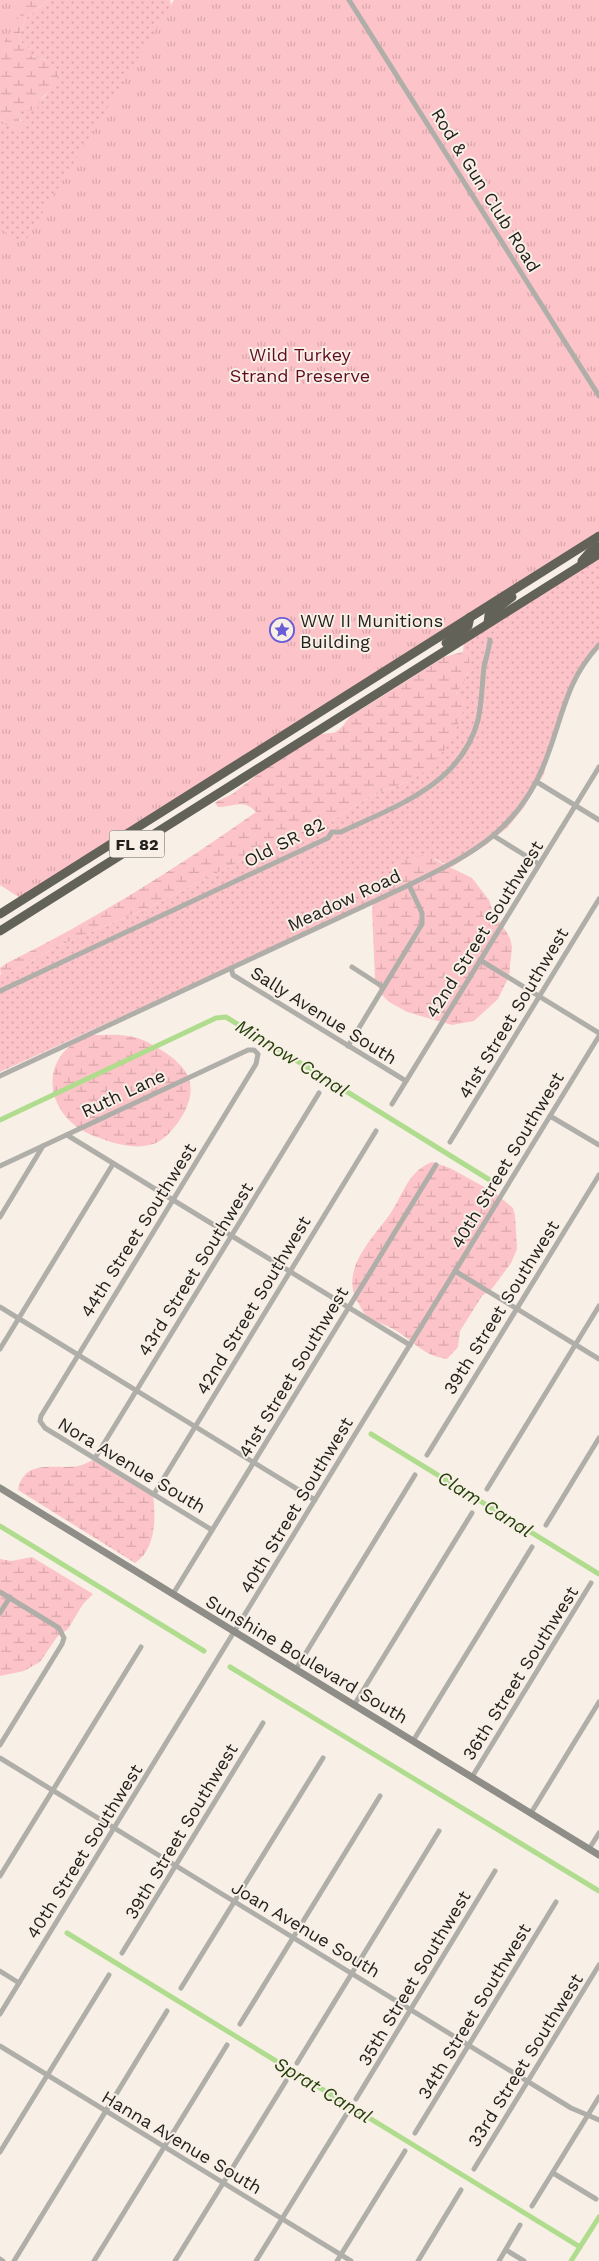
<svg xmlns="http://www.w3.org/2000/svg" width="599" height="2261" font-family="'Work Sans',sans-serif">
<style>
.grass{fill:url(#grass-dots)}
.wetland{fill:url(#wetland-marsh)}
.park{fill:url(#park-tufts)}
.lines{fill:none;stroke-linecap:round;stroke-linejoin:round}
.canal{stroke:#b0dc8e;stroke-width:5}
.street{stroke:#afaea9;stroke-width:5}
.secondary{stroke:#8e8d87;stroke-width:7}
.highway{stroke:#636259;stroke-width:9}
.labels{text-anchor:middle;dominant-baseline:central;stroke-width:4;stroke-linejoin:round;paint-order:stroke}
.shield{fill:#f8f0e7;stroke:#635f5a;stroke-width:1}
.shield-label{font-size:16px;font-weight:bold;fill:#23211d}
.street-label{font-size:18px;fill:#23211d;stroke:#f8f0e7}
.park-label{font-size:18px;fill:#5f0b21;stroke:#f8f0e7}
.poi-label{font-size:18px;fill:#23211d;stroke:#f8f0e7;text-anchor:start}
.water-label{font-size:19px;font-style:italic;fill:#254008;stroke:#f8f0e7}
</style>
<defs>
<pattern id="grass-dots" width="8" height="8" patternUnits="userSpaceOnUse" patternTransform="scale(1.25)"><rect width="8" height="8" fill="#fcc3c8"/><path d="M2 2h.1M6 6h.1" fill="none" stroke="#d8a7ab" stroke-width="1.8" stroke-linecap="round"/></pattern>
<pattern id="wetland-marsh" width="20" height="14" patternUnits="userSpaceOnUse" patternTransform="scale(1.25)"><rect width="20" height="14" fill="#fcc3c8"/><path d="M1 5h8M5 5V1M11 12h8M15 12V8" fill="none" stroke="#d8a7ab"/></pattern>
<pattern id="park-tufts" width="24" height="20" patternUnits="userSpaceOnUse" patternTransform="scale(1.25)"><rect width="24" height="20" fill="#fcc3c8"/><path d="M3 7l-1-3M5 7V3M7 7l1-3M15 17l-1-3M17 17v-4M19 17l1-3" fill="none" stroke="#d8a7ab"/></pattern>
</defs>
<rect width="100%" height="100%" fill="#f8f0e7"/>
<g class="grass">
<path d="M 49,0 L 170,0 L 171,5 L 44,255 L 0,230 L 0,118 L 4,123 L 11,125 L 16,133 L 22,131 L 23,123 L 15,113 C 22,108 31,108 37,103 C 48,96 54,83 58,71 C 51,62 43,58 31,56 L 31,50 L 21,42 L 19,36 L 26,18 Z"/>
<path d="M 599,557 L 599,647 L 582,667 L 554,733 L 544,774 L 524,807 L 508,827 L 487,844 L 452,867 L 435,859 L 374,895 L 373,902 L 0,1072 L 0,975 L 15,971 L 56,947 L 152,906 L 262,850 L 288,835 L 327,825 L 351,808 L 382,791 L 408,782 L 468,673 L 468,655 L 466,651 L 463,652 L 464,641 Z"/>
</g>
<g class="wetland">
<path d="M 0,0 L 49,0 L 26,18 L 19,36 L 21,42 L 31,50 L 31,56 C 43,58 51,62 59,71 L 56,85 C 48,93 39,97 37,110 L 18,111 L 16,113 L 20,121 L 27,123 L 22,131 L 16,134 L 11,125 L 6,125 L 0,118 Z"/>
<path d="M 466,651 C 475,665 464,683 456,694 L 465,701 L 462,716 L 449,744 L 430,768 L 408,782 L 382,791 L 351,808 L 327,825 L 288,835 L 262,850 L 152,906 L 56,947 L 15,971 L 1,976 L 0,968 L 7,963 C 94,920 177,868 256,812 C 244,798 232,807 218,807 L 215,803 C 221,798 229,797 235,792 C 260,772 287,753 315,736 C 322,732 331,735 337,731 C 349,723 346,715 362,709 L 444,657 Z"/>
<path d="M 425,855 L 472,878 L 489,900 L 492,909 L 510,938 L 512,947 L 509,976 L 498,999 L 474,1021 L 452,1025 L 407,1012 L 389,1002 L 381,994 L 375,979 L 372,911 L 375,889 L 380,878 L 395,862 Z"/>
<path d="M 94,1035 C 105,1035 117,1034 128,1036 C 138,1037 148,1042 156,1047 C 184,1063 201,1081 184,1113 C 177,1125 168,1137 156,1143 C 140,1149 126,1146 111,1142 C 97,1137 82,1133 71,1122 C 39,1091 50,1045 94,1035 Z"/>
<path d="M 432,1162 L 450,1168 L 495,1193 L 513,1208 L 515,1215 L 517,1249 L 511,1263 L 491,1290 L 482,1296 L 460,1331 L 458,1347 L 447,1359 C 424,1356 413,1341 395,1330 C 385,1324 374,1322 365,1314 C 362,1311 360,1305 357,1301 C 340,1269 373,1238 390,1214 C 404,1194 407,1172 432,1162 Z"/>
<path d="M 93,1460 L 153,1496 C 156,1518 156,1549 135,1563 L 18,1490 C 24,1457 57,1470 78,1466 C 83,1465 88,1462 93,1460 Z"/>
<path d="M 32,1557 L 93,1594 L 83,1604 L 68,1629 L 57,1637 L 40,1662 L 24,1671 L 0,1676 L 0,1559 L 11,1561 Z"/>
</g>
<g class="park">
<path d="M 0,0 L 29,0 L 0,49 Z"/>
<path d="M 174,0 L 599,0 L 599,531 L 20,898 L 0,885 L 0,229 L 24,243 Z"/>
</g>
<g class="lines">
<g class="canal">
<path d="M 0,1120 L 216,1018 L 226,1017 L 493,1182"/>
<path d="M 371,1434 L 599,1574"/>
<path d="M 0,1526 L 204,1651"/>
<path d="M 230,1667 L 599,1891"/>
<path d="M 67,1933 L 580,2247"/>
<path d="M 571,2261 L 599,2217"/>
</g>
<g class="street">
<path d="M 349,0 L 599,396"/>
<path d="M 537,782 L 599,820"/>
<path d="M 494,836 L 539,864"/>
<path d="M 480,960 L 599,1033"/>
<path d="M 352,967 L 383,987"/>
<path d="M 231,968 L 233,975 L 406,1081"/>
<path d="M 0,991 L 328,838 L 332,832 L 341,832 C 396,806 461,785 478,720 C 482,702 482,684 484,667 C 486,658 489,649 490,640"/>
<path d="M 348,1046 L 422,924 L 422,913 L 409,885"/>
<path d="M 0,1076 L 409,885 C 475,853 522,828 548,754 C 564,711 567,680 599,645"/>
<path d="M 392,1104 L 599,767"/>
<path d="M 550,1116 L 599,1145"/>
<path d="M 67,1135 L 410,1345"/>
<path d="M 450,1142 L 599,899"/>
<path d="M 0,1166 L 248,1050 L 254,1050 L 258,1054 L 256,1064 L 41,1416 L 40,1421 L 45,1428 L 212,1530"/>
<path d="M 0,1217 L 43,1146"/>
<path d="M 455,1271 L 599,1359"/>
<path d="M 0,1307 L 315,1500"/>
<path d="M 0,1349 L 113,1164"/>
<path d="M 427,1455 L 599,1175"/>
<path d="M 95,1458 L 319,1093"/>
<path d="M 487,1489 L 599,1306"/>
<path d="M 154,1494 L 376,1131"/>
<path d="M 546,1525 L 599,1438"/>
<path d="M 0,1592 L 59,1628 L 64,1638 L 62,1644 L 0,1745"/>
<path d="M 173,1594 L 436,1165"/>
<path d="M 0,1613 L 10,1597"/>
<path d="M 296,1669 L 415,1475"/>
<path d="M 354,1705 L 472,1513"/>
<path d="M 413,1741 L 532,1547"/>
<path d="M 0,1758 L 571,2108 L 599,2120"/>
<path d="M 472,1777 L 591,1583"/>
<path d="M 531,1813 L 599,1702"/>
<path d="M 589,1849 L 599,1833"/>
<path d="M 0,1876 L 141,1647"/>
<path d="M 122,1953 L 263,1723"/>
<path d="M 0,1971 L 19,1983"/>
<path d="M 181,1988 L 323,1758"/>
<path d="M 0,2014 L 599,1036"/>
<path d="M 240,2024 L 380,1796"/>
<path d="M 0,2046 L 351,2261"/>
<path d="M 297,2063 L 439,1831"/>
<path d="M 356,2099 L 495,1871"/>
<path d="M 415,2133 L 556,1902"/>
<path d="M 0,2152 L 109,1975"/>
<path d="M 474,2169 L 599,1965"/>
<path d="M 553,2173 L 596,2199"/>
<path d="M 532,2206 L 599,2097"/>
<path d="M 506,2250 L 524,2261"/>
<path d="M 0,2259 L 3,2261"/>
<path d="M 14,2261 L 167,2011"/>
<path d="M 94,2261 L 227,2045"/>
<path d="M 175,2261 L 286,2081"/>
<path d="M 256,2261 L 346,2115"/>
<path d="M 337,2261 L 405,2151"/>
<path d="M 418,2261 L 461,2190"/>
<path d="M 499,2261 L 520,2225"/>
</g>
<path class="secondary" d="M 0,1488 L 599,1855"/>
<g class="highway">
<path d="M 582,561 L 590,552 L 599,546"/>
<path d="M 488,623 L 489,615 L 512,597"/>
<path d="M 446,643 L 468,626 L 470,617"/>
<path d="M 0,914 L 599,536"/>
<path d="M 0,931 L 599,554"/>
</g>
</g>
<defs>
<symbol id="sight-ring" viewBox="-11 -11 22 22"><circle r="9.5" fill="#f8f0e7" stroke="#685dd6" stroke-width="1.5"/><path d="M0-6L1.8-2.2L6-1.7L2.9 1.2L3.7 5.4L0 3.3L-3.7 5.4L-2.9 1.2L-6-1.7L-1.8-2.2Z" fill="#685dd6"/></symbol>
</defs>
<g fill-rule="evenodd">
<use href="#sight-ring" x="268" y="616" width="28" height="28"/>
</g>
<g class="labels">
<rect class="shield" x="109.5" y="830.5" width="55" height="27" rx="4"/>
<g class="shield-label">
<text x="137" y="844">FL 82</text>
</g>
<g class="street-label">
<text transform="translate(486 190) rotate(58)">Rod &amp; Gun Club Road</text>
<text transform="translate(284 842) rotate(-27)">Old SR 82</text>
<text transform="translate(344 900) rotate(-25)">Meadow Road</text>
<text transform="translate(484 929) rotate(-58)">42nd Street Southwest</text>
<text transform="translate(513 1013) rotate(-59)">41st Street Southwest</text>
<text transform="translate(324 1015) rotate(32)">Sally Avenue South</text>
<text transform="translate(123 1093) rotate(-25)">Ruth Lane</text>
<text transform="translate(507 1160) rotate(-59)">40th Street Southwest</text>
<text transform="translate(138 1230) rotate(-58)">44th Street Southwest</text>
<text transform="translate(195 1269) rotate(-58)">43rd Street Southwest</text>
<text transform="translate(253 1305) rotate(-59)">42nd Street Southwest</text>
<text transform="translate(501 1307) rotate(-58)">39th Street Southwest</text>
<text transform="translate(293 1372) rotate(-59)">41st Street Southwest</text>
<text transform="translate(132 1465) rotate(31)">Nora Avenue South</text>
<text transform="translate(296 1505) rotate(-59)">40th Street Southwest</text>
<text transform="translate(307 1659) rotate(31)">Sunshine Boulevard South</text>
<text transform="translate(520 1673) rotate(-58)">36th Street Southwest</text>
<text transform="translate(181 1831) rotate(-59)">39th Street Southwest</text>
<text transform="translate(84 1851) rotate(-58)">40th Street Southwest</text>
<text transform="translate(306 1929) rotate(31)">Joan Avenue South</text>
<text transform="translate(414 1978) rotate(-59)">35th Street Southwest</text>
<text transform="translate(474 2011) rotate(-59)">34th Street Southwest</text>
<text transform="translate(525 2060) rotate(-58)">33rd Street Southwest</text>
<text transform="translate(182 2142) rotate(31)">Hanna Avenue South</text>
</g>
<g class="park-label">
<text x="300" y="354">Wild Turkey<tspan x="300" dy="21">Strand Preserve</tspan></text>
</g>
<g class="poi-label">
<text x="300" y="620">WW II Munitions<tspan x="300" dy="21">Building</tspan></text>
</g>
<g class="water-label">
<text transform="translate(292 1058) rotate(32)">Minnow Canal</text>
<text transform="translate(485 1504) rotate(32)">Clam Canal</text>
<text transform="translate(323 2090) rotate(31)">Sprat Canal</text>
</g>
</g>
</svg>
